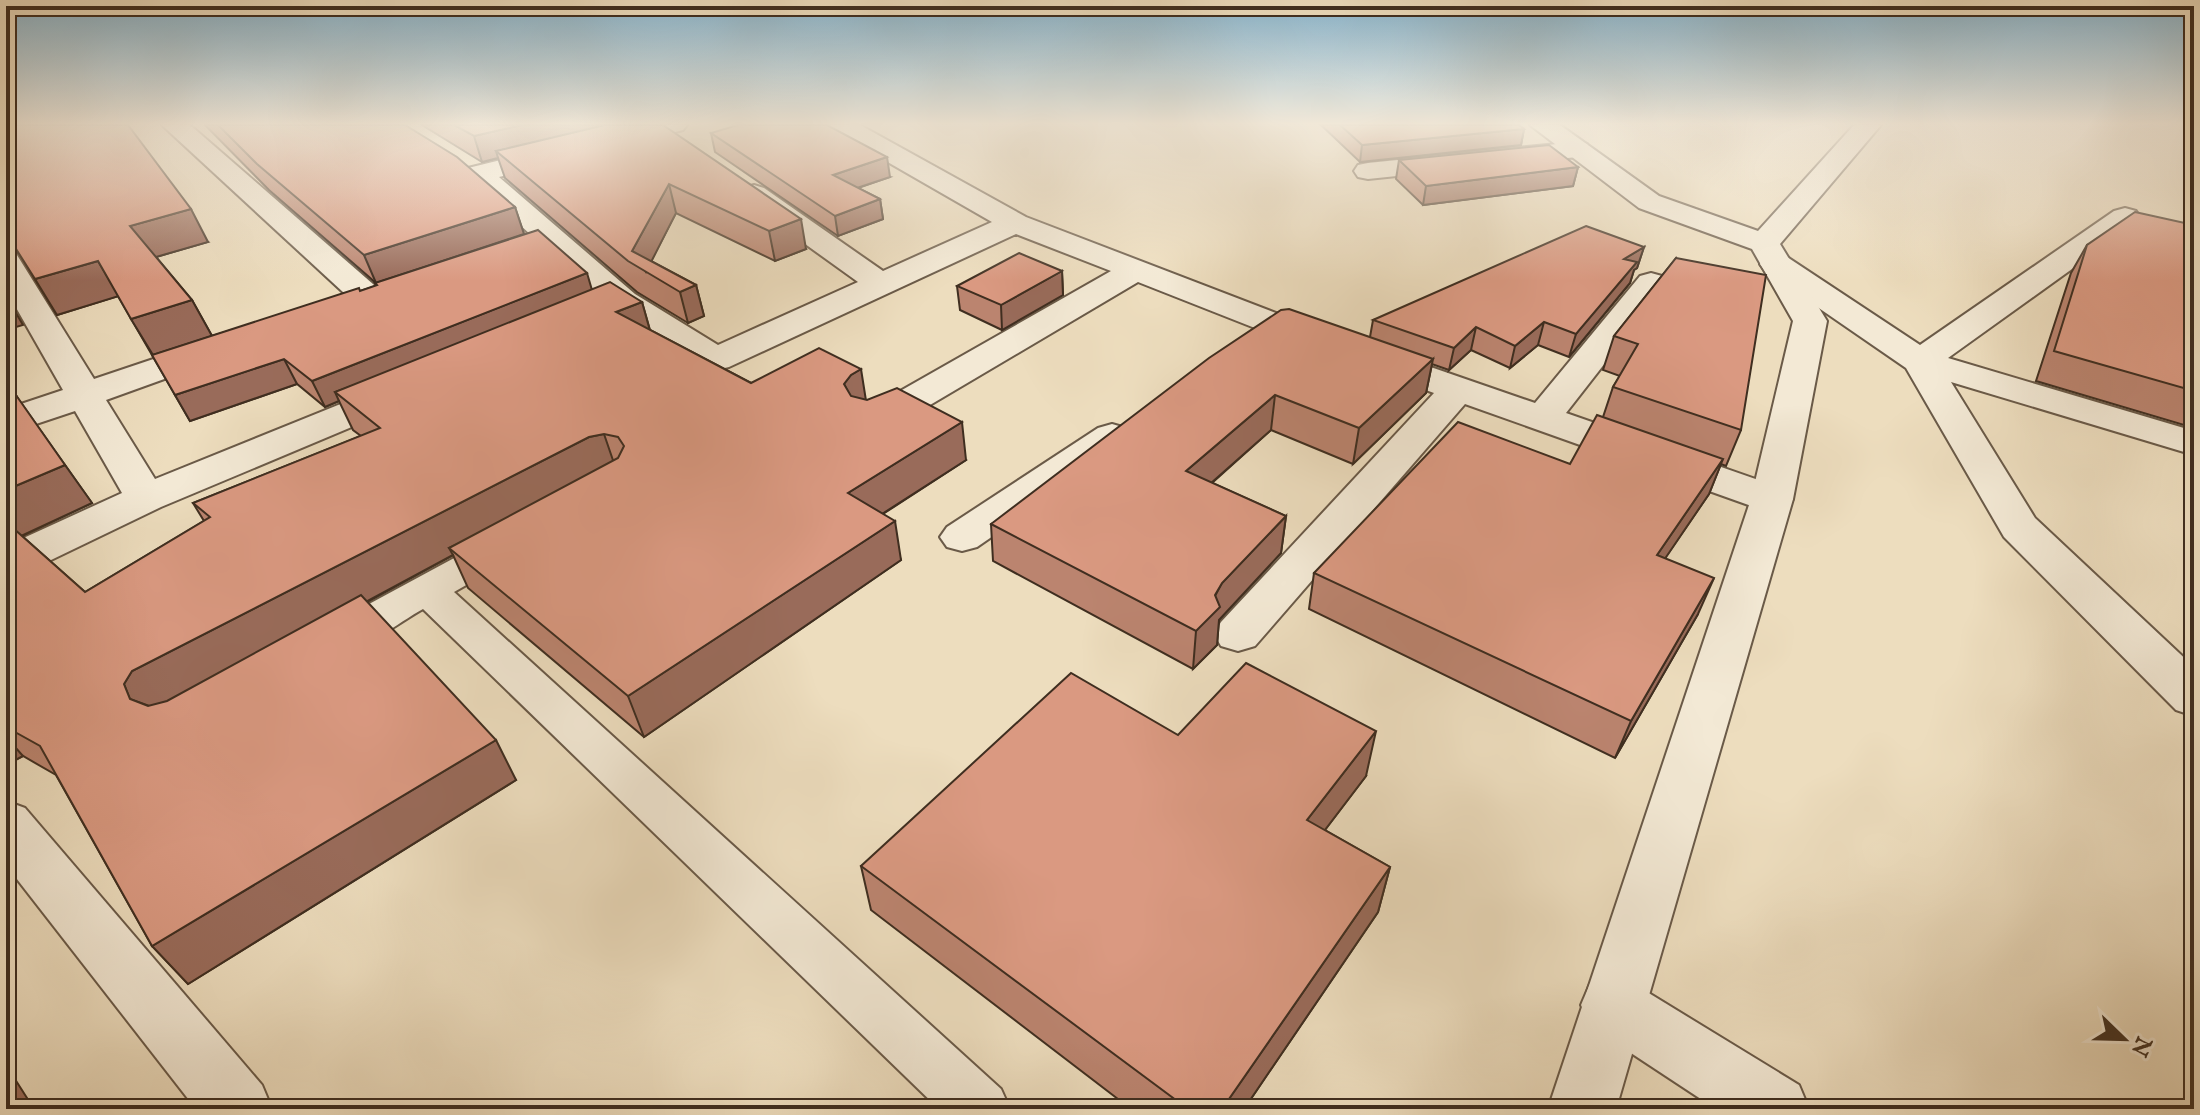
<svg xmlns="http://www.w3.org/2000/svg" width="2200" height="1115" font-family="'IM FELL English',serif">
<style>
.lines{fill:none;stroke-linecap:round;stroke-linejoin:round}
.service-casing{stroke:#6a5a48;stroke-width:4}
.minor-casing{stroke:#6a5a48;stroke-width:4}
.tertiary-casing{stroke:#6a5a48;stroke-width:4}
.service{fill:#f3e9d5;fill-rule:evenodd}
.minor{fill:#f3e9d5;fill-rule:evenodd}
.tertiary{fill:#f3e9d5;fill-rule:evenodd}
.wall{fill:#bb846f;stroke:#3f2e20;stroke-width:2}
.shaded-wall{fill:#996b5a;stroke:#3f2e20;stroke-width:2}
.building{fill:#da9981;stroke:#3f2e20;stroke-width:2}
</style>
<rect width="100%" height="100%" fill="#edddbe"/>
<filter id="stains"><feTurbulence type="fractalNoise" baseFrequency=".0025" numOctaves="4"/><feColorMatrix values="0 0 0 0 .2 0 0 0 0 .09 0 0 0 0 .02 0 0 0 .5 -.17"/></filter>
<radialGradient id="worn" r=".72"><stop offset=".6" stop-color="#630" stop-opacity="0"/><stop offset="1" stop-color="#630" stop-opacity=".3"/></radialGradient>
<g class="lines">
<defs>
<path id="service" d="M 506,534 L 519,537 L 525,546 L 519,555 L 454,592 L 1001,1089 L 1010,1109 L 939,1109 L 423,609 C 394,625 354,660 321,650 L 315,640 L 321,630 L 493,537 Z"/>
<g id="minor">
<path d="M 162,125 L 190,125 L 381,291 L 386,298 L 381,305 L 369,308 L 357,305 Z"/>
<path d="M 643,125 L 687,125 L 683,130 L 499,177 L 635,294 L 718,345 L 858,282 L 744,200 L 740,194 L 744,188 L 754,185 L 764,188 L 883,271 L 992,222 L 832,130 L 828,125 L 860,125 L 1026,217 L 1289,318 L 1535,403 L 1640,276 L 1651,273 L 1662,276 L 1667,283 L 1662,290 L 1566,413 L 1787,490 L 1793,499 L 1787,508 L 1772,512 L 1757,508 L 1465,404 L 1255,646 L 1238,651 L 1221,646 L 1214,634 L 1221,622 L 1434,393 L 1265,332 L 1138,282 L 886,431 L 872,435 L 858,431 L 853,423 L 858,415 L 1111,271 L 1016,234 L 729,367 L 716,370 L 703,367 L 611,308 L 464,174 L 468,168 Z"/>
<path d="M 1577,142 L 1587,144 L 1590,150 L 1587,156 L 1368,179 L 1358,177 L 1354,171 L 1358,165 L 1368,163 Z"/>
<path d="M 2125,208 L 2136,211 L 2140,217 L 2136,223 L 1948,358 L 2194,431 L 2194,455 L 1951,382 L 2035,518 L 2194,667 L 2194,716 L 2176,710 L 2004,537 L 1906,368 L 1765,271 L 1760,264 L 1765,257 L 1776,254 L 1787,257 L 1920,345 L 2114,211 Z"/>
<path d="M 6,253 L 17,255 L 94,379 L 216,338 L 228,342 L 234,349 L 228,356 L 106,400 L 155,479 L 390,384 L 403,381 L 416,384 L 422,392 L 416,400 L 161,507 L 22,574 L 6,579 L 6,546 L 122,493 L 75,411 L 6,434 L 6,409 L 63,390 L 6,290 Z"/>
<path d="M 1112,424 L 1126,428 L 1131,436 L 1126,444 L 977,547 L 962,551 L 947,547 L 940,537 L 947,527 L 1098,428 Z"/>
<path d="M 6,801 L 25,808 L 262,1085 L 272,1109 L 196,1109 L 6,865 Z"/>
<path d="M 1612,976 L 1634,984 L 1799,1085 L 1809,1109 L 1716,1109 L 1590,1026 L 1581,1005 L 1590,984 Z"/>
</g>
<path id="tertiary" d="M 1530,125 L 1560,125 L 1659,196 L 1758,231 L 1854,125 L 1881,125 L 1780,244 L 1827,321 L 1793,499 L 1616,1109 L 1548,1109 L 1751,499 L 1793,321 L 1752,249 L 1639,208 Z"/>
</defs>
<use href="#service" class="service-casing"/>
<use href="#minor" class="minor-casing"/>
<use href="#tertiary" class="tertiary-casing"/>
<use href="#service" class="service"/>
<use href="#minor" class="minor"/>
<use href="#tertiary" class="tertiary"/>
</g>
<g class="wall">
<path d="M 6,125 L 208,242 L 156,257 L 192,300 L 212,336 L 360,291 L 376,286 L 375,283 L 592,289 L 642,302 L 650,330 L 751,383 L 866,400 L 966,460 L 883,514 L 901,560 L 644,737 L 468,588 L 453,555 L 367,602 L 516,780 L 188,984 L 152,946 L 56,775 L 23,756 L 6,765 L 6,377 L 17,397 L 92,503 L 22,536 L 85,592 L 204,521 L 193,503 L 361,436 L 353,430 L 339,401 L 325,407 L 297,384 L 190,421 L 118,296 L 57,315 L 19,253 L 6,250 Z"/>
<path d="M 205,125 L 405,125 L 515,207 L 524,234 L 376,283 L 269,190 Z"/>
<path d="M 422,125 L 663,125 L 806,249 L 775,261 L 676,213 L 651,261 L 696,285 L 704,316 L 688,323 L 637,292 L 505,178 L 498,158 L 482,162 Z"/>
<path d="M 1321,125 L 1519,125 L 1524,129 L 1521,145 L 1360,162 Z"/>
<path d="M 711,133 L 890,177 L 858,188 L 880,199 L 883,219 L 838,236 L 715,152 Z"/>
<path d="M 1399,160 L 1578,167 L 1573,186 L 1423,205 L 1396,179 Z"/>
<path d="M 2194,225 L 2194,428 L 2036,381 L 2071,273 L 2087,245 Z"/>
<path d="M 1644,247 L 1637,268 L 1634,270 L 1630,283 L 1569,357 L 1538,345 L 1510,368 L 1471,350 L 1449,370 L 1432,364 L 1426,393 L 1353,464 L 1271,430 L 1212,483 L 1286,516 L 1281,553 L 1219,620 L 1217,645 L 1193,669 L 993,561 L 991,524 L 1370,337 L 1373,320 Z"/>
<path d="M 1676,258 L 1741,430 L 1726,466 L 1721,464 L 1709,494 L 1665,558 L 1698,614 L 1615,758 L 1309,609 L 1314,573 L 1570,464 L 1603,417 L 1613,387 L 1620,376 L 1603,370 L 1614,336 Z"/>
<path d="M 1062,271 L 1063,295 L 1002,330 L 960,310 L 957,286 Z"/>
<path d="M 1178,735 L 1366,776 L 1325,830 L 1390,867 L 1378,912 L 1244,1109 L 1131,1109 L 871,910 L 861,866 Z"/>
</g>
<g class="shaded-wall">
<path d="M 522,125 L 631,125 L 496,151 L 498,158 L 482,162 L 474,136 Z"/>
<path d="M 1524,129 L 1521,145 L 1360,162 L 1362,145 Z"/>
<path d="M 887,157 L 890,177 L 836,195 L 833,175 Z"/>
<path d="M 1578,167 L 1573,186 L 1423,205 L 1426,186 Z"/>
<path d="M 669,184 L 676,213 L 646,272 L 632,251 Z"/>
<path d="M 880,199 L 883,219 L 838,236 L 835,216 Z"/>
<path d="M 515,207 L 524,234 L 376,283 L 364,255 Z"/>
<path d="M 191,209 L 208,242 L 149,259 L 130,226 Z"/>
<path d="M 801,219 L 806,249 L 775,261 L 769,231 Z"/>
<path d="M 1644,247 L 1637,268 L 1634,270 L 1630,283 L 1569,357 L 1576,334 L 1624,259 Z"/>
<path d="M 98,261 L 119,296 L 57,315 L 35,279 Z"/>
<path d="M 1062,271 L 1063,295 L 1002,330 L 1001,305 Z"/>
<path d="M 587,273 L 594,297 L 335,392 L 339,401 L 325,407 L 312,381 Z"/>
<path d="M 696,285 L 704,316 L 688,323 L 680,292 Z"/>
<path d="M 6,296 L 23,325 L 6,330 Z"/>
<path d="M 192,300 L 212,336 L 153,355 L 131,319 Z"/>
<path d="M 642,302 L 652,338 L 616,312 Z"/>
<path d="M 1544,322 L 1538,345 L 1510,368 L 1515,346 Z"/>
<path d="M 1476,327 L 1471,350 L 1449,370 L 1454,348 Z"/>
<path d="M 284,359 L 297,384 L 190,421 L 175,395 Z"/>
<path d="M 1433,359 L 1426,393 L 1353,464 L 1359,428 Z"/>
<path d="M 861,369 L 867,407 L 857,412 L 844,384 L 851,375 Z"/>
<path d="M 6,377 L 19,401 L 6,406 Z"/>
<path d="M 1275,395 L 1271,430 L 1184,507 L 1186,471 Z"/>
<path d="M 962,422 L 966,460 L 854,532 L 848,493 Z"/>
<path d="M 604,434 L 617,472 L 449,548 L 453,555 L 163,711 L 130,699 L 124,684 L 132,671 L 589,437 Z"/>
<path d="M 1723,459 L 1709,494 L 1643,591 L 1657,555 Z"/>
<path d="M 65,465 L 92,503 L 6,543 L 6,490 Z"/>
<path d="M 1286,516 L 1281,553 L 1219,620 L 1217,645 L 1193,669 L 1196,631 L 1222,583 Z"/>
<path d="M 895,521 L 901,560 L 644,737 L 628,696 Z"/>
<path d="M 1714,578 L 1698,614 L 1615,758 L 1631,721 Z"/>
<path d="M 1376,731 L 1366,776 L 1299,864 L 1307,820 Z"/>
<path d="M 6,737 L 23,756 L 6,765 Z"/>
<path d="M 496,740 L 516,780 L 188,984 L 152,946 Z"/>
<path d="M 1390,867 L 1378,912 L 1244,1109 L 1222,1109 Z"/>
<path d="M 6,1065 L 34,1109 L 11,1109 L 6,1101 Z"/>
</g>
<g class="building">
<path d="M 6,125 L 128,125 L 191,209 L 130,226 L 192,300 L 131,319 L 98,261 L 35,279 L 6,233 Z"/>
<path d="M 218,125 L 405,125 L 457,157 L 515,207 L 364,255 L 257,164 Z"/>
<path d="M 454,125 L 522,125 L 474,136 Z"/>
<path d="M 605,125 L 663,125 L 801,219 L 769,231 L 669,184 L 632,251 L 696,285 L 680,292 L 628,261 L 496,151 Z"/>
<path d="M 738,125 L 827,125 L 887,157 L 833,175 L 880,199 L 835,216 L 711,133 Z"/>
<path d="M 1340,125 L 1519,125 L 1524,129 L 1362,145 Z"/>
<path d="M 1549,145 L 1578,167 L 1426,186 L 1399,160 Z"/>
<path d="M 2135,212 L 2194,225 L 2194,391 L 2054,351 L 2087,245 Z"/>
<path d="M 1586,226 L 1644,247 L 1624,259 L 1637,262 L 1576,334 L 1544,322 L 1515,346 L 1476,327 L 1454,348 L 1373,320 Z"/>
<path d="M 538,230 L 587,273 L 312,381 L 284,359 L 175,395 L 152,355 L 359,288 L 360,291 L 377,285 L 375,283 Z"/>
<path d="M 1019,253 L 1062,271 L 1001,305 L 957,286 Z"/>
<path d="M 1676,258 L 1766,275 L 1741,430 L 1613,387 L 1638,344 L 1614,336 Z"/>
<path d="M 610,282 L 642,302 L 616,312 L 751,383 L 819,348 L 861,369 L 851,375 L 844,384 L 851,396 L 867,400 L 897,388 L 962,422 L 848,493 L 895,521 L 628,696 L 449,548 L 618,458 L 624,446 L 618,437 L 604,434 L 589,437 L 132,671 L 124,684 L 130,699 L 148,706 L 167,701 L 361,595 L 496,740 L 152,946 L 40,746 L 6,727 L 6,531 L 13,528 L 85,592 L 210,517 L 193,503 L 380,428 L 335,392 Z"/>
<path d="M 1289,309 L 1433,359 L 1359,428 L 1275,395 L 1186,471 L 1286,516 L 1222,583 L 1215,595 L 1220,607 L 1196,631 L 991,524 L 1209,358 L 1281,310 Z"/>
<path d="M 11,388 L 65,465 L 6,490 L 6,390 Z"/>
<path d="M 1597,415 L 1723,459 L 1657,555 L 1714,578 L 1631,721 L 1314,573 L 1458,422 L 1570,464 Z"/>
<path d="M 1246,663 L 1376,731 L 1307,820 L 1390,867 L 1222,1109 L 1188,1109 L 861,866 L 1071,673 L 1178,735 Z"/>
</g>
<linearGradient id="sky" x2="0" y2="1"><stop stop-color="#89b7d1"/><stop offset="0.44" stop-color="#f7f0e2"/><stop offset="1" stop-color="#f7f0e2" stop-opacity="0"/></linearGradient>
<rect width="2200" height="281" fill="url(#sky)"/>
<rect width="2200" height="1115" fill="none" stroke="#edddbe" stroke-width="32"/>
<rect x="8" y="8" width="2184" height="1099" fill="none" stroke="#3f2e20" stroke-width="4"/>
<rect x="16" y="16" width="2168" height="1083" fill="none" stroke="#3f2e20" stroke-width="2"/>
<g transform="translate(2124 1039) rotate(113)" stroke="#f3e9d5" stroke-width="6" paint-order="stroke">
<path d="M0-6L14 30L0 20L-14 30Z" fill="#3f2e20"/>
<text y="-12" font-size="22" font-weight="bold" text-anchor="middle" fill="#3f2e20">N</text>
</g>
<rect width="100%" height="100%" filter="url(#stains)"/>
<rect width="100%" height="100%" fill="url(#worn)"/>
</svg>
